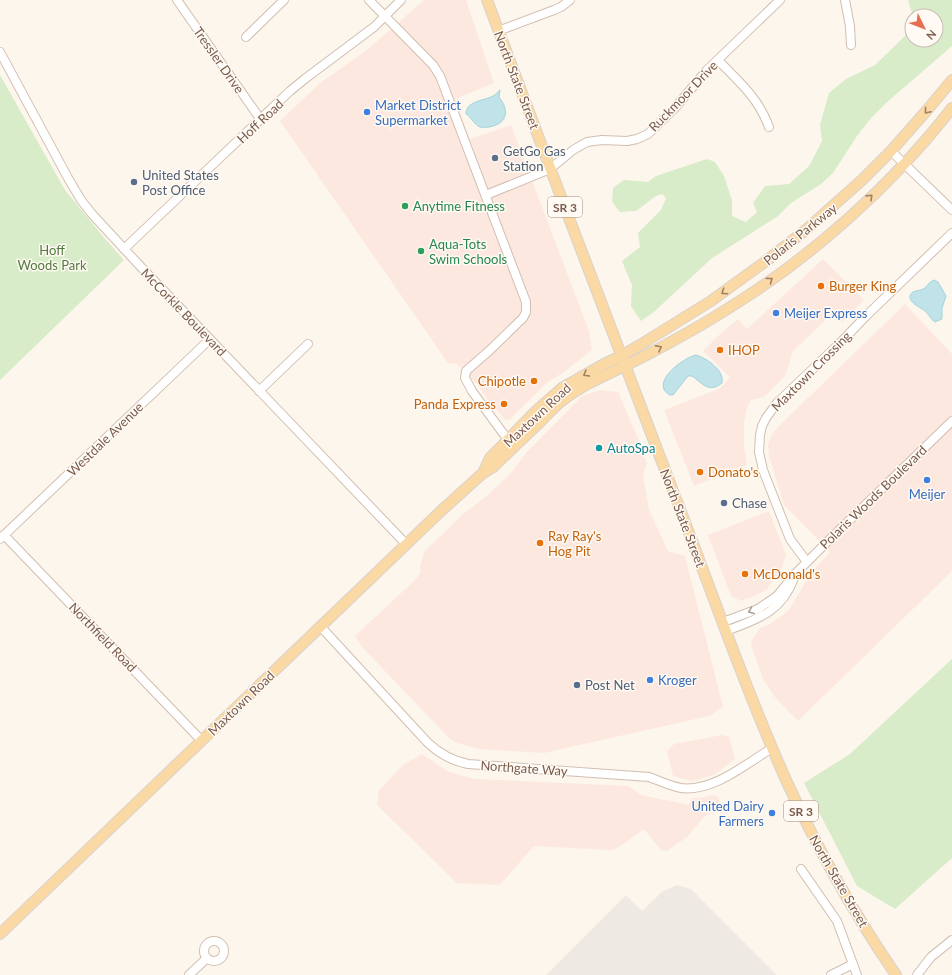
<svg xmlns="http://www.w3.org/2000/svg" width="952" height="975" font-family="Lato,sans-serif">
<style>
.commercial{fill:#fde8e0}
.industrial{fill:#efe9e4}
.green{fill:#d8ecc9;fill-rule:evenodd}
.water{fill:#bfe3e8;stroke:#a5d3da}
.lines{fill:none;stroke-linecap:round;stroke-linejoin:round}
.minor-casing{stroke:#d1beb0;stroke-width:10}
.major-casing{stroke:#dad1cd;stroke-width:12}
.minor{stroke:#fff;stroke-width:8}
.major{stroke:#fbd9a5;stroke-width:10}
.oneway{stroke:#a18267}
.oneway2{stroke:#af9d94}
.shop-dot{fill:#3f7fe0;stroke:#fffaf3;stroke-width:1.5}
.service-dot{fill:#5c6f8a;stroke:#fffaf3;stroke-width:1.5}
.leisure-dot{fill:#2e9e5b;stroke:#fffaf3;stroke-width:1.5}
.food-dot{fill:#e8710a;stroke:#fffaf3;stroke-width:1.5}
.culture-dot{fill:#0f9aa8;stroke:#fffaf3;stroke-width:1.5}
.labels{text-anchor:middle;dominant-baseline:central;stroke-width:3;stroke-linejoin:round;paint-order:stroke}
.shield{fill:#fffaf3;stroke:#a28b7f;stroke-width:1}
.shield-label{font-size:12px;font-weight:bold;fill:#7a5c4d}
.street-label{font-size:13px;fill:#7a5c4d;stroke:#fffaf3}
.shop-label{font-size:13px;fill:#366cbe;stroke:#fffaf3;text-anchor:start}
.service-label{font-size:13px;fill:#4e5e75;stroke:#fffaf3;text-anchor:start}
.leisure-label{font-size:13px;fill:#27864d;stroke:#fffaf3;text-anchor:start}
.park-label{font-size:13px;fill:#537a41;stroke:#fffaf3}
.food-label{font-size:13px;fill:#c56008;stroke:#fffaf3;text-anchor:start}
.culture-label{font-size:13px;fill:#0d838f;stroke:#fffaf3;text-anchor:start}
</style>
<rect width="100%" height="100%" fill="#fdf6ec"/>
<g class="commercial">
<path d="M 424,0 L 466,0 L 494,83 L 455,99 L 470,139 L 511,125 L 589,331 L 592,350 L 564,372 L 548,382 L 510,419 L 506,420 L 503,417 L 489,402 L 478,385 L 457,364 L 448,363 L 280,121 L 320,83 L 367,50 Z"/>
<path d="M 823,259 L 864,300 L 842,322 L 833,313 L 793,351 L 785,376 L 764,397 L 751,400 L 748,404 L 744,422 L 744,447 L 747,465 L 694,486 L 664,410 L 719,389 L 730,377 L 703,351 L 719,335 L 738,319 L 747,329 Z"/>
<path d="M 905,304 L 952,354 L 952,571 L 798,721 L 774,696 L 763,679 L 751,645 L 752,640 L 760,628 L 770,624 L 783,615 L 790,608 L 811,573 L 830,552 L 784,505 L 769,456 L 768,444 L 772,434 L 778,427 Z"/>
<path d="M 601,390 L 618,392 L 635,431 L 647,464 L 643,474 L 649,510 L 668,551 L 685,556 L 723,707 L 709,716 L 544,753 L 479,749 L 457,743 L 450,739 L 362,647 L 355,636 L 416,579 L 421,571 L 420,567 L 424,552 L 463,514 L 488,495 L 511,473 L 526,453 L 582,396 Z"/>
<path d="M 769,511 L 786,555 L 781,569 L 767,589 L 755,596 L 741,601 L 731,596 L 708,535 Z"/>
<path d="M 722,735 L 729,737 L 735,759 L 714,775 L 692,781 L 673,776 L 667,751 L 674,744 Z"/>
<path d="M 422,754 L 449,772 L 475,779 L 629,786 L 641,795 L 689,805 L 691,798 L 699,798 L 714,795 L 718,797 L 720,803 L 718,810 L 705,816 L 688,836 L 667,851 L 661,850 L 644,829 L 619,847 L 612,850 L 534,846 L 500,885 L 457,883 L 377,805 L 379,790 L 403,765 Z"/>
</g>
<path class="industrial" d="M 677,885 L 691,889 L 777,975 L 546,975 L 626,895 L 642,911 L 663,891 Z"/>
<g class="green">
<path d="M 908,0 L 952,0 L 952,46 L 886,103 L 872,117 L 857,136 L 833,173 L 821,184 L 791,203 L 778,216 L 712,258 L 655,311 L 641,321 L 631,306 L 632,285 L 622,261 L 640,247 L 638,233 L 661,210 L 666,198 L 662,194 L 656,196 L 636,211 L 620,212 L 612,202 L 613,188 L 624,180 L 648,182 L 656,176 L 707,159 L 715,162 L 724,176 L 732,200 L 732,216 L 746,222 L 757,212 L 753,203 L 765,186 L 789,184 L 809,166 L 822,141 L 820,125 L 829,93 L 846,79 L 875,65 L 905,36 L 912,13 ZM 912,16 L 936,16 L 936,40 L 912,40 Z"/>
<path d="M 0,75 L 65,190 L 106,240 L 124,260 L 0,380 Z"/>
<path d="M 952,659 L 952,858 L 895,909 L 857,886 L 804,783 L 850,754 Z"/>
</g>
<g class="water">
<path d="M 500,90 L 499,97 C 510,111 507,124 489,127 C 486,127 483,128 480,127 C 473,124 471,116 466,114 C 466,101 483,101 493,96 C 496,95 497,92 500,90 Z"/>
<path d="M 934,280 L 938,282 L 946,296 L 942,308 L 942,319 L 935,322 C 930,319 929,314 924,310 C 920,308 903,299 913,292 C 916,290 921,291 925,288 C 928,285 929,282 934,280 Z"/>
<path d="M 696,355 C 707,358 725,371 722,383 C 709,394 702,383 692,376 L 688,376 L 673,395 L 670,395 C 649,384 682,358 696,355 Z"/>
</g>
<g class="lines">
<defs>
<g id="minor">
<path d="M 177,0 L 261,120"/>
<path d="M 369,0 L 433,65 L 440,76 L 526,302 L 526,312 L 523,318 L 490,350 L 466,371 L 465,378 L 472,391 L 508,440"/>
<path d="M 845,0 L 850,26 L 851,45"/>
<path d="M 498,31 L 554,10 L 561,7 L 570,0"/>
<path d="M 246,37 L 284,0"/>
<path d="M 0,52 L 68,178 L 81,200 L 92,214 L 141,267 L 406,544"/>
<path d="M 718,60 C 739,82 758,97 769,127"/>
<path d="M 891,151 L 952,210"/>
<path d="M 486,195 L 550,169 L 573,150 L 587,142 L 602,140 L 627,141 L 637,139 L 648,134 L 674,109 L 707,70 L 780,0"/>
<path d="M 124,249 L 290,91 L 306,78 L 374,27 L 401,0"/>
<path d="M 259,391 L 308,344"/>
<path d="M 4,535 L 201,740"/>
<path d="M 0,539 L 210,339"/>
<path d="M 807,562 L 790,539 L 763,470 L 759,452 L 760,435 L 762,426 L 766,418 L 777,403 L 841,342 L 866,316 L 952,233"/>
<path d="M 723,622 L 758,609 L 777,596 L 795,574 L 829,540 L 952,421"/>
<path d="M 321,627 L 428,743 C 440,754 452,761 468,764 L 649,777 C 660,781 670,786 681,788 C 713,792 746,764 772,748"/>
<path d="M 726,631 C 757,619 781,613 794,578"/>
<path d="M 801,869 L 837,921 L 857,975"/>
<circle cx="214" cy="951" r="10"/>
<path d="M 189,975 L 206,959"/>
<path d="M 831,975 L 853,964"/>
<path d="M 917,975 L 931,957 L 952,940"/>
</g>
<g id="major">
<path d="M 487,0 C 554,178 620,355 689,533 C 720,615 750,699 786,780 C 817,848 854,914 896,975"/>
<path d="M 483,473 L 490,458 L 536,411 L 562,388 L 604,364 L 621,356 L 640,345 L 711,301 L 766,261 L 807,229 L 862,180 L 891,151 L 928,109 L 952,80"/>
<path d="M 0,934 L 441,511 L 483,473 L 493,467 C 509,452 525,436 541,421 C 548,414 555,406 563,400 C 585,383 611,373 635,361 C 668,344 701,326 732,306 C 813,256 894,183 952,108"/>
</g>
</defs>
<use href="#minor" class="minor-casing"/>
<use href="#major" class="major-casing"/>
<use href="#minor" class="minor"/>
<use href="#major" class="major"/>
</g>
<defs><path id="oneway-chevron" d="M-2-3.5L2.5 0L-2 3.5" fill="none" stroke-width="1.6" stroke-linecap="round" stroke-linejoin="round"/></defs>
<g class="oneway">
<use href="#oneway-chevron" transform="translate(927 111) rotate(130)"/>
<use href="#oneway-chevron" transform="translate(870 197) rotate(-44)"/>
<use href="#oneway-chevron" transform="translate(770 280) rotate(-36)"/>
<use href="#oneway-chevron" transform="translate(724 292) rotate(146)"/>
<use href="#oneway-chevron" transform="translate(659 348) rotate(-28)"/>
<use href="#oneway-chevron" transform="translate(586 374) rotate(150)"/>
</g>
<use class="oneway2" href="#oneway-chevron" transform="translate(751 611) rotate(159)"/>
<g class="shop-dot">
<circle cx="367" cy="112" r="4"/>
<circle cx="776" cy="313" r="4"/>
<circle cx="927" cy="480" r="4"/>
<circle cx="650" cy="680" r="4"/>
<circle cx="772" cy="813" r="4"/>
</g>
<g class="service-dot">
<circle cx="495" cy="158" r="4"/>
<circle cx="134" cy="182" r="4"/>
<circle cx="724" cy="503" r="4"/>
<circle cx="577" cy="685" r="4"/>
</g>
<g class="leisure-dot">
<circle cx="405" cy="206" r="4"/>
<circle cx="421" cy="251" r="4"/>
</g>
<g class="food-dot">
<circle cx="821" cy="286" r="4"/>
<circle cx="720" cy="350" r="4"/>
<circle cx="534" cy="381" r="4"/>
<circle cx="504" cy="404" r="4"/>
<circle cx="700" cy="472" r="4"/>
<circle cx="540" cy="543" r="4"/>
<circle cx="745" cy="574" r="4"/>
</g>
<circle class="culture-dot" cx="599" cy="448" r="4"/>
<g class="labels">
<g class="shield">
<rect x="548" y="197" width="34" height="20" rx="3"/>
<rect x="784" y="801" width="34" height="20" rx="3"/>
</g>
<g class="shield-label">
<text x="565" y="207">SR 3</text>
<text x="801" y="811">SR 3</text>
</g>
<g class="street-label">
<text transform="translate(219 60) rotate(55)">Tressler Drive</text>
<text transform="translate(517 80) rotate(69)">North State Street</text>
<text transform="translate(683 96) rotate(-46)">Ruckmoor Drive</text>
<text transform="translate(260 121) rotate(-43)">Hoff Road</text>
<text transform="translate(800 234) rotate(-39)">Polaris Parkway</text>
<text transform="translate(184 312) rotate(46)">McCorkle Boulevard</text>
<text transform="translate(811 371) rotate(-45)">Maxtown Crossing</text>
<text transform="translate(537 415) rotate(-43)">Maxtown Road</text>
<text transform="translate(105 439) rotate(-44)">Westdale Avenue</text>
<text transform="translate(873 497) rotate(-44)">Polaris Woods Boulevard</text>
<text transform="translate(683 518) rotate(69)">North State Street</text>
<text transform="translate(103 637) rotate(46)">Northfield Road</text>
<text transform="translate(241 703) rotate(-44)">Maxtown Road</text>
<text transform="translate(524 768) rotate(4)">Northgate Way</text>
<text transform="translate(839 881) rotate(60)">North State Street</text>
</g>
<g class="shop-label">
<text x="375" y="105">Market District<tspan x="375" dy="15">Supermarket</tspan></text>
<text x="784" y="313">Meijer Express</text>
<text x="927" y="494" text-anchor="middle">Meijer</text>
<text x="658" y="680">Kroger</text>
<text x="764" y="806" text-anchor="end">United Dairy<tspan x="764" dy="15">Farmers</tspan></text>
</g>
<g class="service-label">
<text x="503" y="151">GetGo Gas<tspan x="503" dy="15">Station</tspan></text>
<text x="142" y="175">United States<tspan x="142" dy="15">Post Office</tspan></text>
<text x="732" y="503">Chase</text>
<text x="585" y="685">Post Net</text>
</g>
<g class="leisure-label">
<text x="413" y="206">Anytime Fitness</text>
<text x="429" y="244">Aqua-Tots<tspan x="429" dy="15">Swim Schools</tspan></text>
</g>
<g class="park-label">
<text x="52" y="250">Hoff<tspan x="52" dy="15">Woods Park</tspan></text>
</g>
<g class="food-label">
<text x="829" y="286">Burger King</text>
<text x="728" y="350">IHOP</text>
<text x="526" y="381" text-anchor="end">Chipotle</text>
<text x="496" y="404" text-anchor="end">Panda Express</text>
<text x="708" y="472">Donato's</text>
<text x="548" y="536">Ray Ray's<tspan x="548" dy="15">Hog Pit</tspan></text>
<text x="753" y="574">McDonald's</text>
</g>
<g class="culture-label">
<text x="607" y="448">AutoSpa</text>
</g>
</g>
<g transform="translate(924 28) rotate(133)"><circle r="19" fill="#fffaf3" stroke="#cabbb1"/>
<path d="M0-3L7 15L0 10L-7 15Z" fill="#e76f51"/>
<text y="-6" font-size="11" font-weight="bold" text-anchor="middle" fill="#7a5c4d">N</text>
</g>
</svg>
